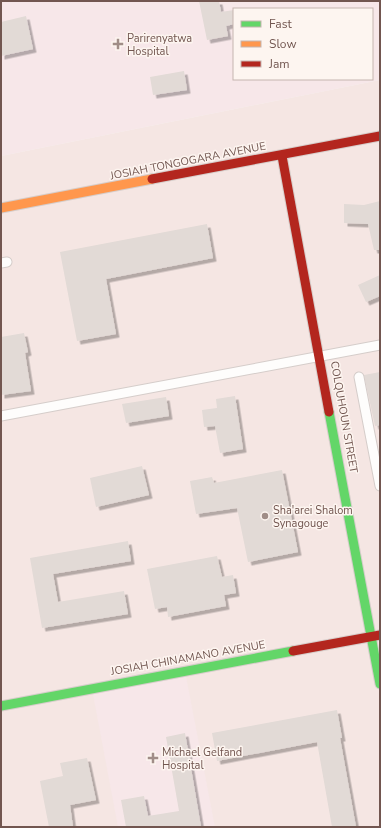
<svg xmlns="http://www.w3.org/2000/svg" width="381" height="828" font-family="'Nunito Sans',sans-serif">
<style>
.commercial{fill:#f5e6e3}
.medical{fill:#f7e7e9;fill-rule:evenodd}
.building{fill:#e2dad6;filter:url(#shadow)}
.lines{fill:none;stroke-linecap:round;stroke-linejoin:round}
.lane-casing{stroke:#d5cdca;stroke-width:11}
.fast-casing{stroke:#d6cdca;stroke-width:11}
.slow-casing{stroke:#d6cdca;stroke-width:11}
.jam-casing{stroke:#d6cdca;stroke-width:11}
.lane{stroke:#fefdfc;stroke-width:9}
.fast{stroke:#63d668;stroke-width:9}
.slow{stroke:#ff974d;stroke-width:9}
.jam{stroke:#b3261e;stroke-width:9}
.poi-dot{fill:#a08d87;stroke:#fdf5f0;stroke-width:1.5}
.labels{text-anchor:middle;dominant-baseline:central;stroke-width:3;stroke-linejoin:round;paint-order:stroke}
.poi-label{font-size:11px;fill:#725650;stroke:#fdf5f0;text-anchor:start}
.street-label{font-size:11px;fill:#725650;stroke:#fdf5f0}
</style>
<defs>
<filter id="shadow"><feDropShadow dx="3.5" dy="3.5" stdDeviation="0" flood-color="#0004"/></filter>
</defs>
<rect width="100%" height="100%" fill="#f6f2ee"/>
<path class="commercial" d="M 380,80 L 380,827 L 1,827 L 1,156 Z"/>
<g class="medical">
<path d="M 1,1 L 380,1 L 380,80 L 1,156 ZM 234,9 L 372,9 L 372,79 L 234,79 Z"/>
<path d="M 185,671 L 215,827 L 118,827 L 92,689 Z"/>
</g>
<g class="building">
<path d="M 199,1 L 219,1 L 221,12 L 234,10 L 234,24 L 226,26 L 228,36 L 207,40 Z"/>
<path d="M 26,16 L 33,49 L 1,56 L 1,22 Z"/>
<path d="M 184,71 L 187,90 L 153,95 L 150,77 Z"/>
<path d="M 380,201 L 380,250 L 374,250 L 368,224 L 344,223 L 344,204 L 364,205 Z"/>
<path d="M 207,224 L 213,258 L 106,279 L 116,334 L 77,341 L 60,252 Z"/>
<path d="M 380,275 L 380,296 L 366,302 L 358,285 Z"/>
<path d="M 24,333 L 28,352 L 25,353 L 31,391 L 1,395 L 1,337 Z"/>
<path d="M 380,372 L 380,425 L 375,426 L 364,375 Z"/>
<path d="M 235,396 L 243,449 L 220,453 L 215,426 L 204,427 L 202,410 L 217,408 L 216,399 Z"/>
<path d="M 166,397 L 169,416 L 126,423 L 122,404 Z"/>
<path d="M 142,466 L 149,495 L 96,507 L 90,478 Z"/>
<path d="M 282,470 L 298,552 L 248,562 L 237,508 L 196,514 L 190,481 L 212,477 L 214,483 Z"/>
<path d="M 128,541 L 131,561 L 53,574 L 58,602 L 124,591 L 128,614 L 42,628 L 30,558 Z"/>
<path d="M 217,556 L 222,577 L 233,575 L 236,593 L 224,595 L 226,606 L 168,617 L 167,607 L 155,609 L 147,569 Z"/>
<path d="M 337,710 L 342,738 L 340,738 L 356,827 L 332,827 L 317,742 L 217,761 L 212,733 Z"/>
<path d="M 185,733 L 201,827 L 126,827 L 121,800 L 144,796 L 148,816 L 179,811 L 166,737 Z"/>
<path d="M 87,758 L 96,800 L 70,805 L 73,827 L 49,827 L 40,781 L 63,776 L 60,763 Z"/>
</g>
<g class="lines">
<defs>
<g id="lane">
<path d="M 1,263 L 7,262"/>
<path d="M 359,377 L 380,486"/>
<path d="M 1,416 L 380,345"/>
</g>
<g id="fast">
<path d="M 329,412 L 380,684"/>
<path d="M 1,706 L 293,651"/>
</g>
<path id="slow" d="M 1,208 L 152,179"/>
<g id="jam">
<path d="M 282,156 L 329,412"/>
<path d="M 152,179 L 380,136"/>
<path d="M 293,651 L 380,635"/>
</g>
</defs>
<use href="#lane" class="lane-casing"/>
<use href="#fast" class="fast-casing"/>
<use href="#slow" class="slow-casing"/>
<use href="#jam" class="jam-casing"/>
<use href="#lane" class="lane"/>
<use href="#fast" class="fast"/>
<use href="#slow" class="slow"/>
<use href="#jam" class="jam"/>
</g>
<g class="poi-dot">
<path d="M116 38h4v4h4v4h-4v4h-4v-4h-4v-4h4z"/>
<circle cx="265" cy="516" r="4"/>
<path d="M151 752h4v4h4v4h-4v4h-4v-4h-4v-4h4z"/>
</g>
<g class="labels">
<g class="poi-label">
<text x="127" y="38">Parirenyatwa<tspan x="127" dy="13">Hospital</tspan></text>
<text x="273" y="510">Sha'arei Shalom<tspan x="273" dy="13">Synagouge</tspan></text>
<text x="162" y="752">Michael Gelfand<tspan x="162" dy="13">Hospital</tspan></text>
</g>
<g class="street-label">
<text transform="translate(188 161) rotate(-11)">JOSIAH TONGOGARA AVENUE</text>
<text transform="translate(344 417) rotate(80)">COLQUHOUN STREET</text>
<text transform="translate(188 658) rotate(-10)">JOSIAH CHINAMANO AVENUE</text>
</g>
</g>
<rect width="381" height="828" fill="none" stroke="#725650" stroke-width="4"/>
<rect x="233" y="8" width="140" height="72" fill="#fdf5f0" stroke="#c5b5b0"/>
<rect x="241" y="21" width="20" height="6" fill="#63d668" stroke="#c5b5b0"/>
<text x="269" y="28" font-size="12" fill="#725650">Fast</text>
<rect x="241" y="41" width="20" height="6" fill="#ff974d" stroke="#c5b5b0"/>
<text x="269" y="48" font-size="12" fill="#725650">Slow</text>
<rect x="241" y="61" width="20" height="6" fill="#b3261e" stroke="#c5b5b0"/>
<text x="269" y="68" font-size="12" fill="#725650">Jam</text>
</svg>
